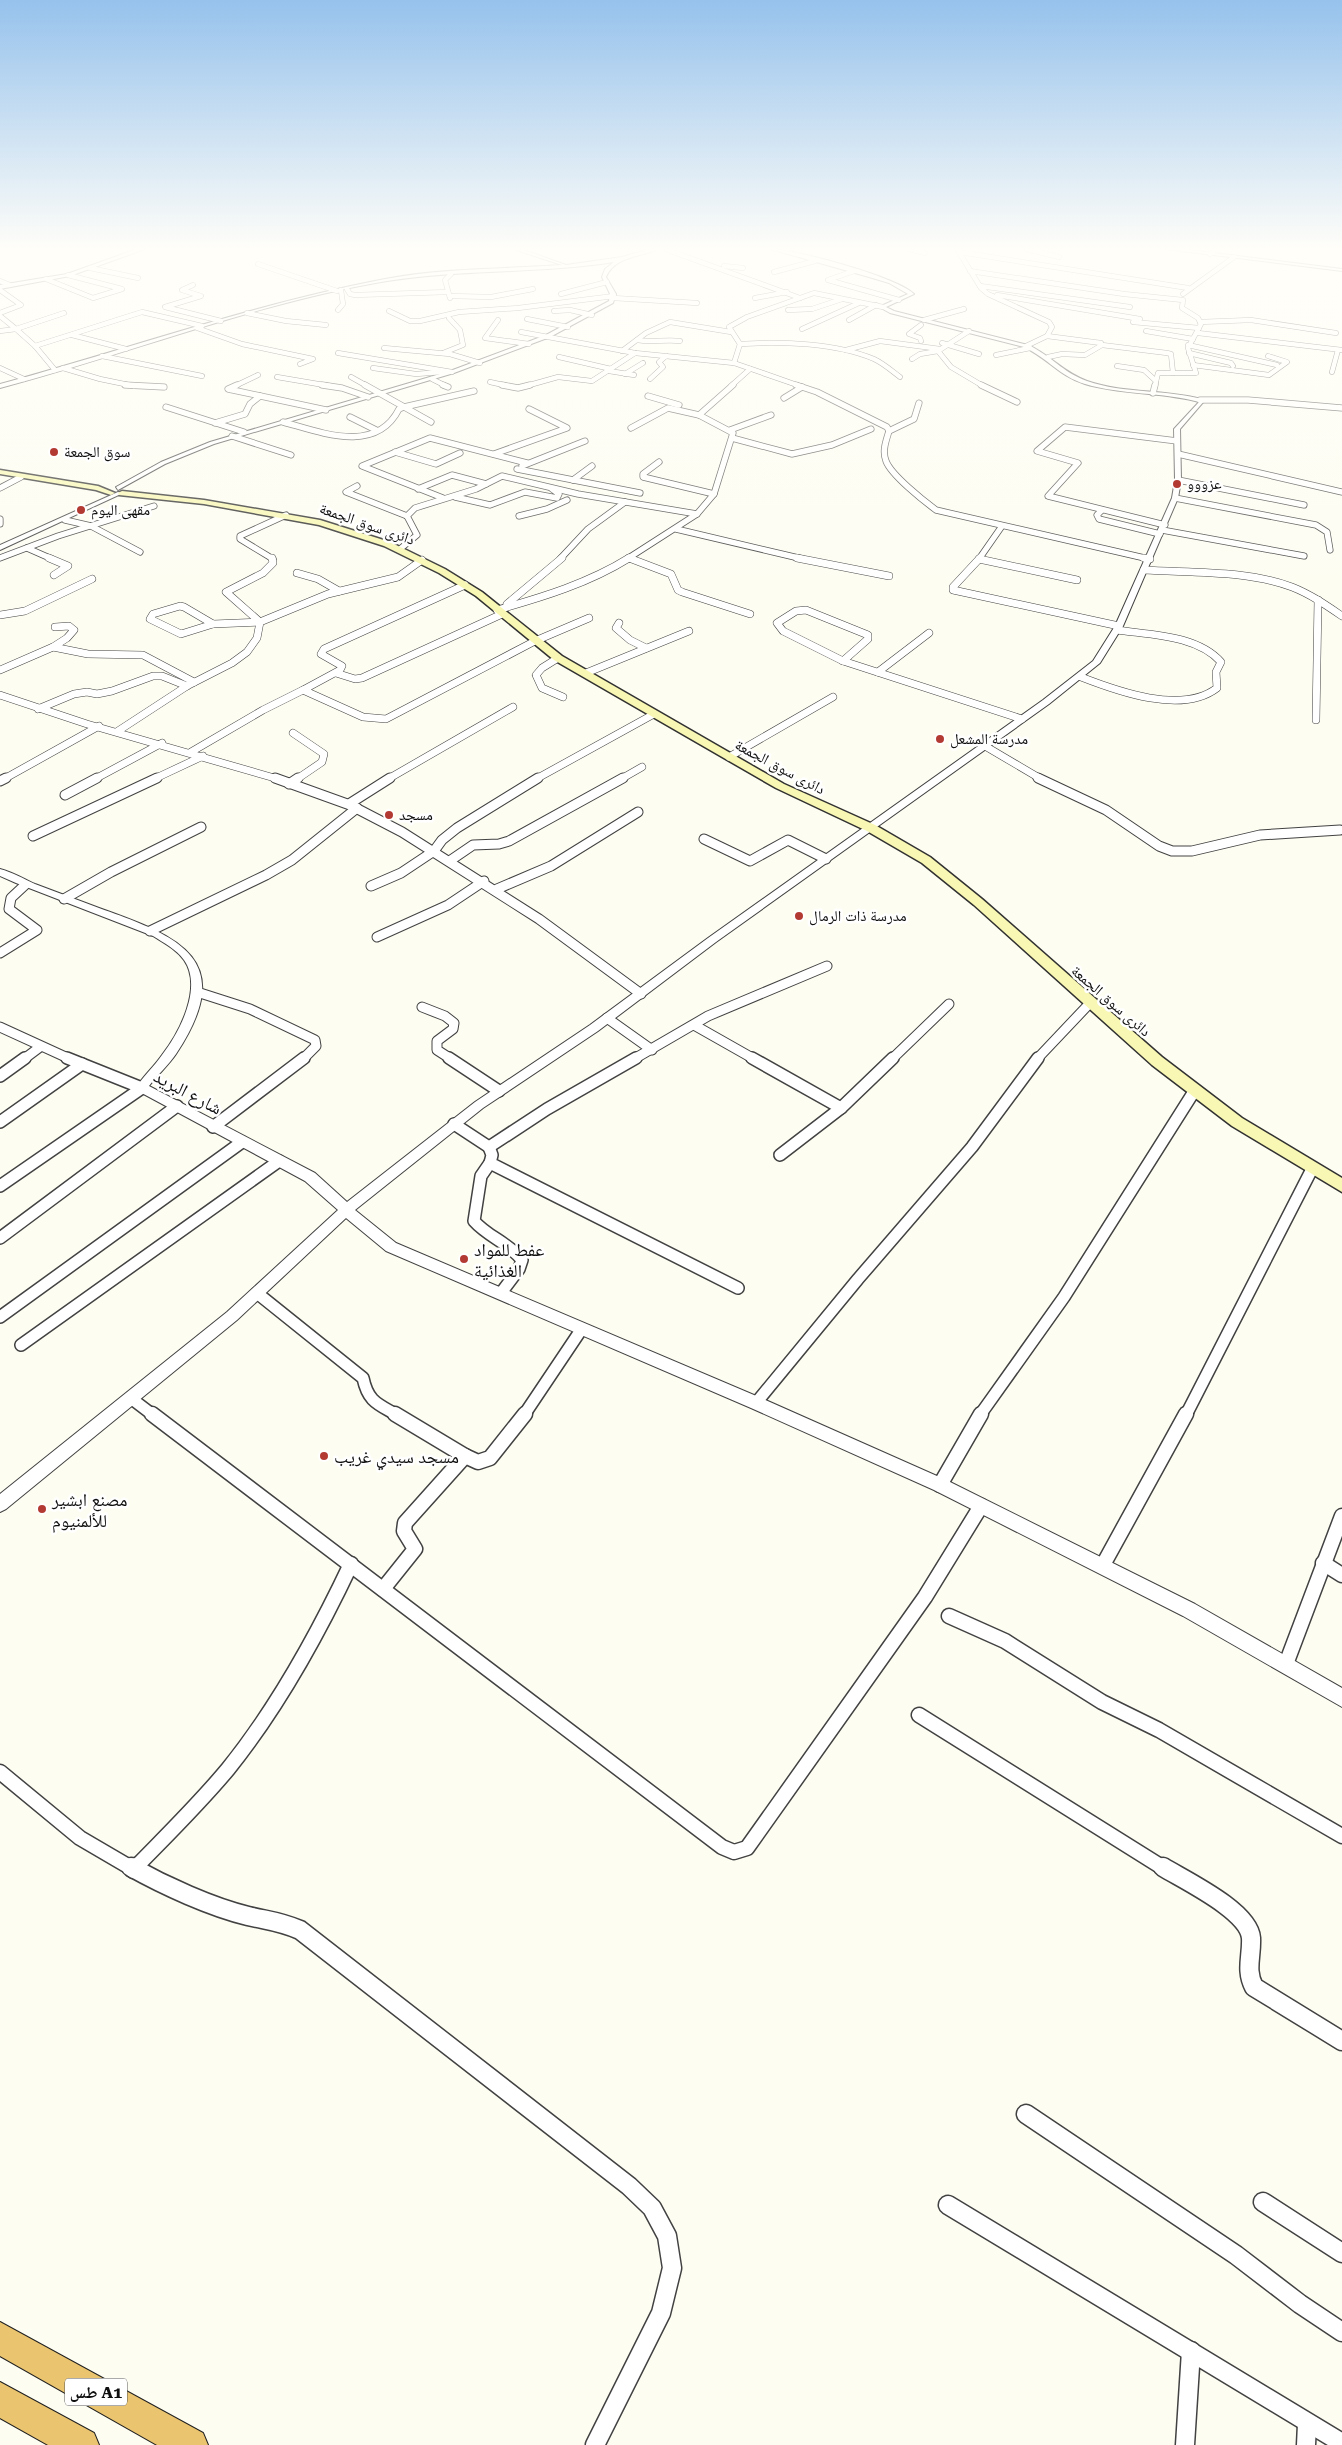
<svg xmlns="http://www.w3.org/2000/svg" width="1342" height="2445" font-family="'Roboto Serif','Noto Naskh Arabic',serif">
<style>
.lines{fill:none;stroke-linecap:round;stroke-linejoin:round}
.minor-far6-casing{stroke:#424242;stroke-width:5.5}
.minor-far5-casing{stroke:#424242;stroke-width:7}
.minor-far4-casing{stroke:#424242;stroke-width:8}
.minor-far3-casing{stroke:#424242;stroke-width:11}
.minor-far2-casing{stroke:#424242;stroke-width:14}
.minor-far1-casing{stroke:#424242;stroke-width:17}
.minor-casing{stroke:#424242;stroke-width:21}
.tertiary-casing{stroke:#424242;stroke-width:2}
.secondary-casing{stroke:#313131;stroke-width:3}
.trunk-casing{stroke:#202020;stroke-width:2}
.minor-far6{stroke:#fff;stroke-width:4.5}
.minor-far5{stroke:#fff;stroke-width:5.5}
.minor-far4{stroke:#fff;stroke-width:7}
.minor-far3{stroke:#fff;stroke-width:9}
.minor-far2{stroke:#fff;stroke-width:11}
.minor-far1{stroke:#fff;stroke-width:14}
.minor{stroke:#fff;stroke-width:18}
.tertiary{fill:#fff;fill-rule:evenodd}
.secondary{fill:#f8f7b3;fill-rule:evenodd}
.trunk{fill:#eac46e;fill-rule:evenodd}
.poi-dot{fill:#b33a33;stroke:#fff;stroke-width:2}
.labels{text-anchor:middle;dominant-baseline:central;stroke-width:5;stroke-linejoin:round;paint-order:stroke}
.far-poi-label{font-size:15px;fill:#0f0f0f;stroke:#fff;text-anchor:start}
.far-street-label{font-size:15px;fill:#0f0f0f;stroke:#fff}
.shield{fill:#fff;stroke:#575757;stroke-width:1}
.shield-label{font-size:16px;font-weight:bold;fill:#0f0f0f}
.street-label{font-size:18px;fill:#0f0f0f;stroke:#fff}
.poi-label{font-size:18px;fill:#0f0f0f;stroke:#fff;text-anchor:start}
</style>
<rect width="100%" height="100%" fill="#fefdf2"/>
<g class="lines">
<defs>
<g id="minor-far6">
<path d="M 665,249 L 800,298"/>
<path d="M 909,249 L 925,253"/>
<path d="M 957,249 L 981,288 L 988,294 L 1049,322 L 1052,327 L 1047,336 L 1026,346"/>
<path d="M 1026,249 L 1059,257"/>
<path d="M 959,252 L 1188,288"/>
<path d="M 1210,254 L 1217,249"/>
<path d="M 258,264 L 337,291"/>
<path d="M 724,266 L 743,268"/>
<path d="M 90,268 L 138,278"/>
<path d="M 854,271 L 828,280 L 899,300"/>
<path d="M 970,271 L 1124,294 L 1183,300 L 1182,308 L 1198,318 L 1201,324 L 1188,348 L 1196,373 L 1158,373 L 1155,386"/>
<path d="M 774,272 L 815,261"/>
<path d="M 46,279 L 93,298 L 122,289 L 68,275"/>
<path d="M 0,281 L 10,285"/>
<path d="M 193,285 L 182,290 L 201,296 L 165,307 L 221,321"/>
<path d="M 980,286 L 1130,307"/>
<path d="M 347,289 L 350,294 L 355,295 L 448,292"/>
<path d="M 0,290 L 21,305 L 0,313"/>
<path d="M 561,294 L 607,282"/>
<path d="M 1183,294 L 1234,257"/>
<path d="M 997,295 L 1140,319"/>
<path d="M 450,296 L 491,297 L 533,289"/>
<path d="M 450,298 L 445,280 L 451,274"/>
<path d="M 613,298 L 697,303"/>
<path d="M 755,298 L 787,292"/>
<path d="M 338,310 L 343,304 L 341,290"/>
<path d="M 788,310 L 812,309 L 842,299"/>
<path d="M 389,311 L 410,321 L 420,321 L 459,312 L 518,308 L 614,296"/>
<path d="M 554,311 L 570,310 L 592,315"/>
<path d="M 247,313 L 286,321 L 326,325"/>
<path d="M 0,316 L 16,329 L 64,313"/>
<path d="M 527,319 L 568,327"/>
<path d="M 498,320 L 485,338 L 529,344"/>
<path d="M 849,320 L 876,305"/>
<path d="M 924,320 L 964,309"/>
<path d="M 1133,322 L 1199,328"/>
<path d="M 1200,322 L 1251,320 L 1336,333"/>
<path d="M 921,325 L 909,334 L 920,338 L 921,341"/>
<path d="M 197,328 L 242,344 L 313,359 L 300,364"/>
<path d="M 802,329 L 859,303"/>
<path d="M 0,331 L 16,329 L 35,346 L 142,312 L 202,326"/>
<path d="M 969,331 L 938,351 L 951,367 L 983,386"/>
<path d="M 1146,331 L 1193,339"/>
<path d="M 521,332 L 635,353 L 734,363 L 800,386"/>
<path d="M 1198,333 L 1342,350"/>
<path d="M 72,335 L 126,349"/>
<path d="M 1047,336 L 1101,343"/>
<path d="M 637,340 C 652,343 665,339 680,341"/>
<path d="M 942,343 L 979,354"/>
<path d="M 740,344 C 781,341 836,343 874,359 C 883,363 892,371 900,377"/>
<path d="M 1188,345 L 1277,365"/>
<path d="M 35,346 L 55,370"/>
<path d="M 384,348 L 450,354 L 480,363"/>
<path d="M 846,350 L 880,341 L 940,349"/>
<path d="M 622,351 L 646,333 L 670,322 L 731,332"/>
<path d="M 338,353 L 452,372"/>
<path d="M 443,353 L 463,345 L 460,330 L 449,318"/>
<path d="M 1189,353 L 1231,363 L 1233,366"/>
<path d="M 996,355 L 1030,348"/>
<path d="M 102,356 L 202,376"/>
<path d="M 559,357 L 611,369"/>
<path d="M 1048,357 L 1062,354 L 1085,355 L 1102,345 L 1167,353 L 1171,354 L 1173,373"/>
<path d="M 912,359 L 920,354 L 938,351"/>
<path d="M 734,363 L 740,344 L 729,327 L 747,317 L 814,293 L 883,307"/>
<path d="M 1193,365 L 1269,375 L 1287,362 L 1268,356"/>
<path d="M 1117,366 L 1144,370 L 1156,381"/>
<path d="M 0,368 L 24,379"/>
<path d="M 63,368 L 100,379 L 134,386"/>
<path d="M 373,368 L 416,374 L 442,372"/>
<path d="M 609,371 L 634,375"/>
<path d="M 1332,372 L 1338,350"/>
<path d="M 625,374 L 643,363"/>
<path d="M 277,377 L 330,386"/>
<path d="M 351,377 L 367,386"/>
<path d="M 432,379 L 446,386"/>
<path d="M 650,379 L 663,367 L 659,362 L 666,356"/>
<path d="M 490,382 L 508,386"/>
<path d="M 235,386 L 258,375"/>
<path d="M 526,386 L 558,377 L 592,381 L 635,353"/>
<path d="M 731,386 L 750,369"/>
</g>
<g id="minor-far5">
<path d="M 125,385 L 164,387"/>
<path d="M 237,385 L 228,389 L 326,410"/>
<path d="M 322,385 L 342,388 L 368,397"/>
<path d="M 365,385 L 431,422"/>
<path d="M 443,385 L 448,387"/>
<path d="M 502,385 L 518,388 L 530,385"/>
<path d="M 796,385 L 817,392 L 887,427 L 889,431 C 886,441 882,451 886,461 C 891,475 924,501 936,510 L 1149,559"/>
<path d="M 981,385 L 1017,402"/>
<path d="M 1153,393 L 1155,385"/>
<path d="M 648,396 L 679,405"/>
<path d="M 784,398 L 802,387"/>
<path d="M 1200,400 L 1248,400 L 1342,408"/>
<path d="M 166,407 L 244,432"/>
<path d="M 350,417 L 376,430"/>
<path d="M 283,422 C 320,432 376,455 399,409 L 404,407 L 474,391"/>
<path d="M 215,423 L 245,414 L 250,404 L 260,396"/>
<path d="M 631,428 L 668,408 L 699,415"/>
<path d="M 730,430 L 771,415"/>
<path d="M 889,431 L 914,419 L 919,403"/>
<path d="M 232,436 L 291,455"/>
<path d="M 732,438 L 792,454 L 832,445 L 871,429"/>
<path d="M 395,452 L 436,464 L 460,453"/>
<path d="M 494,454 L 567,428 L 529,409"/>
<path d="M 1178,454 L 1342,492"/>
<path d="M 659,462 L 643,474 L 643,477 L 714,494"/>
<path d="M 522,466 L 585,441"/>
<path d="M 517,469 L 640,493"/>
<path d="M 573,480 L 592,466"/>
<path d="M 1178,480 L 1304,505"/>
<path d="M 357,486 L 346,492 L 407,516"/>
<path d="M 0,488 L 21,477"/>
<path d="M 418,489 L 452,475 L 486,484"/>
<path d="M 455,497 L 490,505 L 525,492 L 557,498 L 559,494 L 552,489"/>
<path d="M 443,498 L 362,466 L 430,438 L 527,463"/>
<path d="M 1175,498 L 1316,525 L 1327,532 L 1330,550"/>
<path d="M 1102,510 L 1097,515 L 1099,519 L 1160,534"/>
<path d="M 519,516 L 547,509 L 567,500"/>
<path d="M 0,519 L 0,524"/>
<path d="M 65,520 L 91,526 L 140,552"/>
<path d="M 1165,525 L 1048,496 L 1078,463 L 1037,451 L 1065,427 L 1177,441"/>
<path d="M 676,529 L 803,559"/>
<path d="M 1162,530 L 1304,556"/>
<path d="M 27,548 L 52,559"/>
<path d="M 400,549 L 417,535 L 407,516 L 415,508 L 476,489 L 502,476 L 578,494 L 697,514"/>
<path d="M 0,558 L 58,536 L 154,506"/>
<path d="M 629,558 L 631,559"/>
<path d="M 273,559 L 240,539 L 240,536 L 286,515"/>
<path d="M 560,559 L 588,529 L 625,502"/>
<path d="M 627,559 L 697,514 L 714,494 L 733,433 L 699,415 L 733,385"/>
<path d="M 979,559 L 1002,526"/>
</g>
<g id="minor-far4">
<path d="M 49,558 L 68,566 L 54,575"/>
<path d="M 629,558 L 671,574 L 678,590 L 682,592 L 750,614"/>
<path d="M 797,558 L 889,576"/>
<path d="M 980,558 L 953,587 L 953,590 L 1119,626"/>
<path d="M 1144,558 L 1150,559"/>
<path d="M 979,559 L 1077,580"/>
<path d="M 1144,570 C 1192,573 1246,570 1292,587 C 1310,594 1326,605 1342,616"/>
<path d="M 297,573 L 318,579 L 339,591"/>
<path d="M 465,585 L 324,649 L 321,654 L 342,666 L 340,670 L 303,690 L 363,717 L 386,719 L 535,641 L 589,618"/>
<path d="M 507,604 L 562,558"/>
<path d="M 180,606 L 184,607 L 213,624 L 181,634 L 150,619 L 153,614 Z"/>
<path d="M 497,610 C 543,597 589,583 629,558"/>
<path d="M 806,610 L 868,635 L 868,639 L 843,661 L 783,631 L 777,623 L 796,611 Z"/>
<path d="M 0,615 L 25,611 L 92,579"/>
<path d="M 619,623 L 616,628 L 630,640 L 646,648"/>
<path d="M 213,624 L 260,622 L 328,594 L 398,577 L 422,560"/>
<path d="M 53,647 L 67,638 L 74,630 L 69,626 L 55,627"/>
<path d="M 558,658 L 542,668 L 536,675 L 542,688 L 563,697"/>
<path d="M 843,661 L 1022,719"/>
<path d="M 0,670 L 53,647 L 88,654 L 143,655 L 194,682"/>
<path d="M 878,672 L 929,633"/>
<path d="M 336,673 L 355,679 L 362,678 L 502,614"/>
<path d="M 586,673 L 689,631"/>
<path d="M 1081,677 C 1117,691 1182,715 1217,688 L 1216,672 L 1221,662 C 1197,635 1151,635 1117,630"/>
<path d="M 0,695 L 87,724 L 278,779"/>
<path d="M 38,709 L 74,694 L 87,692 L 97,694 L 112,691 L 153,676 L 162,676 L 187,686"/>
<path d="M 1316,720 L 1318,600"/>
<path d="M 118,731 L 187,686 L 232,663 L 247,652 L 257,638 L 260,622 L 226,592 L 263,573 L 273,563 L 272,558"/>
<path d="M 293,733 L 324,754 L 322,762 L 297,779"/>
<path d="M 985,746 L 1041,779"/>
<path d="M 191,752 L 263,710 L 303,690"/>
<path d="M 729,757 L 833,697"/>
<path d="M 4,779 L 99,726"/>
<path d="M 95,779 L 162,743"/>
<path d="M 154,779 L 203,756"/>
<path d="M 388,779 L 513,707"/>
<path d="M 536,779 L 654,714"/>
<path d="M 621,779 L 642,767"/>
</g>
<g id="minor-far3">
<path d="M 275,778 L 350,805 L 402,832 L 539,919 L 641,994"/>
<path d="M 1038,778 L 1106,810 L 1159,846 L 1172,851 L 1192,851 L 1260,835 L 1340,830"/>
<path d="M 0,781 L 6,778"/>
<path d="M 289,784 L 298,778"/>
<path d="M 65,795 L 97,778"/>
<path d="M 349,804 L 390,778"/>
<path d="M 33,836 L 157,778"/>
<path d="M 704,839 L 750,861 L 788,840 L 826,859"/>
<path d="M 451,860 L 473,845 L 499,844 L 509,841 L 623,778"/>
<path d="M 371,886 L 401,873 L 434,851 L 442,840 L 457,828 L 538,778"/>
<path d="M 497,889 L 551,866 L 638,812"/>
<path d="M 64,899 L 111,872 L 201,827"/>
<path d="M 150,931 L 266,875 L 292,860 L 357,808"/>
<path d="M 377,937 L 448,905 L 484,881"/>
<path d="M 0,953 L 37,930 L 9,909 L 11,898 L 25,885"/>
<path d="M 197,992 L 250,1009 L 315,1040 L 316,1046 L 303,1059"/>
<path d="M 422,1007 L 445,1016 L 454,1023 L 453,1029 L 437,1041 L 437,1050 L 451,1059"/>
<path d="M 607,1018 L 652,1050"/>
<path d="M 694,1025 L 754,1059"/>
<path d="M 0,1027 L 70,1059"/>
<path d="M 24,1059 L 40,1047"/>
<path d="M 634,1059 L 708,1016 L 827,966"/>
<path d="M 892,1059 L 949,1004"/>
<path d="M 1037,1059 L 1090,1003"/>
</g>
<g id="minor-far2">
<path d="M 67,1058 L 142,1088"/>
<path d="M 449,1058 L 499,1091"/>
<path d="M 752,1058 L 841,1108 L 893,1058"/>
<path d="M 0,1076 L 25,1058"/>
<path d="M 0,1122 L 82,1064"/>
<path d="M 454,1124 L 489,1147 L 547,1109 L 636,1058"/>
<path d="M 213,1127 L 304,1058"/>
<path d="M 489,1147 L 492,1155 L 490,1163 L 738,1288"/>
<path d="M 780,1155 L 841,1108"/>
<path d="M 490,1163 L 481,1176 L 474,1221 C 488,1237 509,1243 522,1260 L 519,1269 L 501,1293"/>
<path d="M 0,1186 L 142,1088"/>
<path d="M 0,1238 L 177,1106"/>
<path d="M 257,1293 L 363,1378 C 368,1402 378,1404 397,1415"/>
<path d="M 0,1317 L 242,1142"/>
<path d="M 21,1345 L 279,1161"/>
<path d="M 132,1399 L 153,1415"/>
<path d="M 756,1403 L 858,1279 L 972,1147 L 1038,1058"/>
<path d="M 524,1415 L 581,1330"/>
<path d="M 980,1415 L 1064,1297 L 1195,1090"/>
<path d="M 1186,1415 L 1312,1169"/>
</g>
<g id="minor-far1">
<path d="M 152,1414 L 722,1847 L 734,1852 L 747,1848 L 925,1597 L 981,1506"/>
<path d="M 465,1456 L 478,1462 L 490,1458 L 525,1414"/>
<path d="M 940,1485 L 981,1414"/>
<path d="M 1323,1563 L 1342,1575"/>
<path d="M 1103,1565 L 1186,1414"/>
<path d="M 383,1589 L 415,1549 L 404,1531 L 405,1523 L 465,1456 L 395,1414"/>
<path d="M 949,1616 L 1005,1641 L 1102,1702 L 1159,1730 L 1342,1836"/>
<path d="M 1286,1664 L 1342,1516"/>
<path d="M 919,1715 L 1165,1869"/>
<path d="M 0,1772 L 80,1838 L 133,1869"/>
<path d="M 134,1869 C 166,1836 199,1804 228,1769 C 278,1707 317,1636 351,1564"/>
</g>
<g id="minor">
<path d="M 131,1867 C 165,1886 211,1907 248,1916 C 269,1921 279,1921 300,1930 L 629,2186 L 652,2208 L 667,2236 L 672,2268 L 661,2313 L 595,2445"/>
<path d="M 1163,1867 C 1186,1881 1249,1911 1251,1938 C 1252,1956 1245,1970 1254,1987 L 1342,2041"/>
<path d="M 134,1869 L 136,1867"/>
<path d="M 1026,2114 L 1236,2255 L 1300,2304 L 1342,2332"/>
<path d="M 1263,2202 L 1342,2253"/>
<path d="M 948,2205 L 1342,2443"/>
<path d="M 1185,2445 L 1191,2351"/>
<path d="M 1306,2445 L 1307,2424"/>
</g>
<g id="tertiary">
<path d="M 137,249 L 145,249 L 70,276 L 0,289 L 0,285 L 67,274 Z"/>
<path d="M 513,249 L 521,249 L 566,265 L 622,257 L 650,249 L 659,249 C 641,257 615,256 606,277 L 616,294 L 613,303 L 550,337 L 454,373 L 214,444 L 165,464 L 118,490 L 116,487 L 161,462 L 210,442 L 450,371 L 546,335 L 609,301 L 610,294 L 602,277 L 605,269 L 614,262 C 539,274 462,269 387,281 C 255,303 129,354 0,388 L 0,384 C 128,349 254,304 385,279 C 443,268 503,269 562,265 Z"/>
<path d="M 770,249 C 795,249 897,277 914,294 L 886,307 L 894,311 L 1028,345 C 1052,356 1062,372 1087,381 C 1124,394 1167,389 1205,400 L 1180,429 L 1181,480 L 1178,498 L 1123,626 L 1100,663 L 1049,704 L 716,942 L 598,1031 L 483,1108 L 355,1210 L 396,1243 L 761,1398 L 946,1480 L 1195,1604 L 1342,1688 L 1342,1707 L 1183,1616 L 934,1490 L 751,1408 L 386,1251 L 346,1218 L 237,1320 L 6,1509 L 0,1512 L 0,1494 L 227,1312 L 338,1210 L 305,1181 L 138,1091 L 136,1088 C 143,1076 154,1067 162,1055 C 180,1032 203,987 184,960 C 176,949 164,943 153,936 L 16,883 L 0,876 L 0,869 C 12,872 24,879 35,884 C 56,892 78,900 99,908 C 181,937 238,960 176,1054 C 168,1066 157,1075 149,1086 L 315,1173 L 347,1202 L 475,1102 L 590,1025 L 708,938 L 1043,700 L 1093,661 L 1115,626 L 1172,498 L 1175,480 L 1174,429 L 1199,402 C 1162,392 1122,395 1085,384 C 1059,376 1049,359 1024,347 L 890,313 L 881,308 L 881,306 L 908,294 L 889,283 L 869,277 Z"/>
<path d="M 1165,249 L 1182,249 L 1342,269 L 1342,271 Z"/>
<path d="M 118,492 L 123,493 L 0,550 L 0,545 Z"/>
</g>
<g id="secondary">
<path d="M 0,470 L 98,486 L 115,493 L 111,495 L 96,490 L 0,474 Z"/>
<path d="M 122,491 L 204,500 L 320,520 L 390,542 L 445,569 L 482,592 L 562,656 L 784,784 L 875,825 L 930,857 L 982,899 L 1162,1057 L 1242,1118 L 1342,1178 L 1342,1192 L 1232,1126 L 1152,1065 L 974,905 L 922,863 L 867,831 L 776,788 L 554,660 L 476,596 L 439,573 L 384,546 L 319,525 L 204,504 L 119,495 L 118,493 Z"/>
</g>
<g id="trunk">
<path d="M 0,2322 L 203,2433 L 208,2445 L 157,2445 L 0,2356 Z"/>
<path d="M 0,2382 L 94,2433 L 99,2445 L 48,2445 L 0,2418 Z"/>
</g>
</defs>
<use href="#minor-far6" class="minor-far6-casing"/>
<use href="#minor-far5" class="minor-far5-casing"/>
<use href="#minor-far4" class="minor-far4-casing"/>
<use href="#minor-far3" class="minor-far3-casing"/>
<use href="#minor-far2" class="minor-far2-casing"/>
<use href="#minor-far1" class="minor-far1-casing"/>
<use href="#minor" class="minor-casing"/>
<use href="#tertiary" class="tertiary-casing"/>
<use href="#secondary" class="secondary-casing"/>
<use href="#trunk" class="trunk-casing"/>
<use href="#minor-far6" class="minor-far6"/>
<use href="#minor-far5" class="minor-far5"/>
<use href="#minor-far4" class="minor-far4"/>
<use href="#minor-far3" class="minor-far3"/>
<use href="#minor-far2" class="minor-far2"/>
<use href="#minor-far1" class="minor-far1"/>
<use href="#minor" class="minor"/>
<use href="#tertiary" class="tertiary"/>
<use href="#secondary" class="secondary"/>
<use href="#trunk" class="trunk"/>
</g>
<linearGradient id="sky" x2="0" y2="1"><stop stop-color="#96c2ec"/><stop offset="0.42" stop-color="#fffef9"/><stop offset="1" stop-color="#fffef9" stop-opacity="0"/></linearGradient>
<rect width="1342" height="592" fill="url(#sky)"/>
<g class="poi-dot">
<circle cx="54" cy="452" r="5"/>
<circle cx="1177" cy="484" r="5"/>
<circle cx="81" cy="510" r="5"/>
<circle cx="940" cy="739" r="5"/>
<circle cx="389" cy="815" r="5"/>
<circle cx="799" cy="916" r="5"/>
<circle cx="464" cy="1259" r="5"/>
<circle cx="324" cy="1456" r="5"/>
<circle cx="42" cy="1509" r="5"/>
</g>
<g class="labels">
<g class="far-poi-label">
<text x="64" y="452">سوق الجمعة</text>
<text x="1187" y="484">عزووو</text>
<text x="91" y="510">مقهى اليوم</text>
<text x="950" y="739">مدرسة المشعل</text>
<text x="399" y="815">مسجد</text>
<text x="809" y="916">مدرسة ذات الرمال</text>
</g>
<g class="far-street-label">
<text transform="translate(367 524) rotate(19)">دائرى سوق الجمعة</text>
<text transform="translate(780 767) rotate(28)">دائرى سوق الجمعة</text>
<text transform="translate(1111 1001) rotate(41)">دائرى سوق الجمعة</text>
</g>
<rect class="shield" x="65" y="2378.5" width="62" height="27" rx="4"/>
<g class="shield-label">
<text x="96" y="2392">طس A1</text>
</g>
<g class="street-label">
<text transform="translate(188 1092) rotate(28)">شارع البريد</text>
</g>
<g class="poi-label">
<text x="474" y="1249">عفط للمواد<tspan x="474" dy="21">الغذائية</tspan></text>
<text x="334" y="1456">مسجد سيدي غريب</text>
<text x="52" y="1499">مصنع ابشير<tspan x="52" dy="21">للألمنيوم</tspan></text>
</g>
</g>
</svg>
